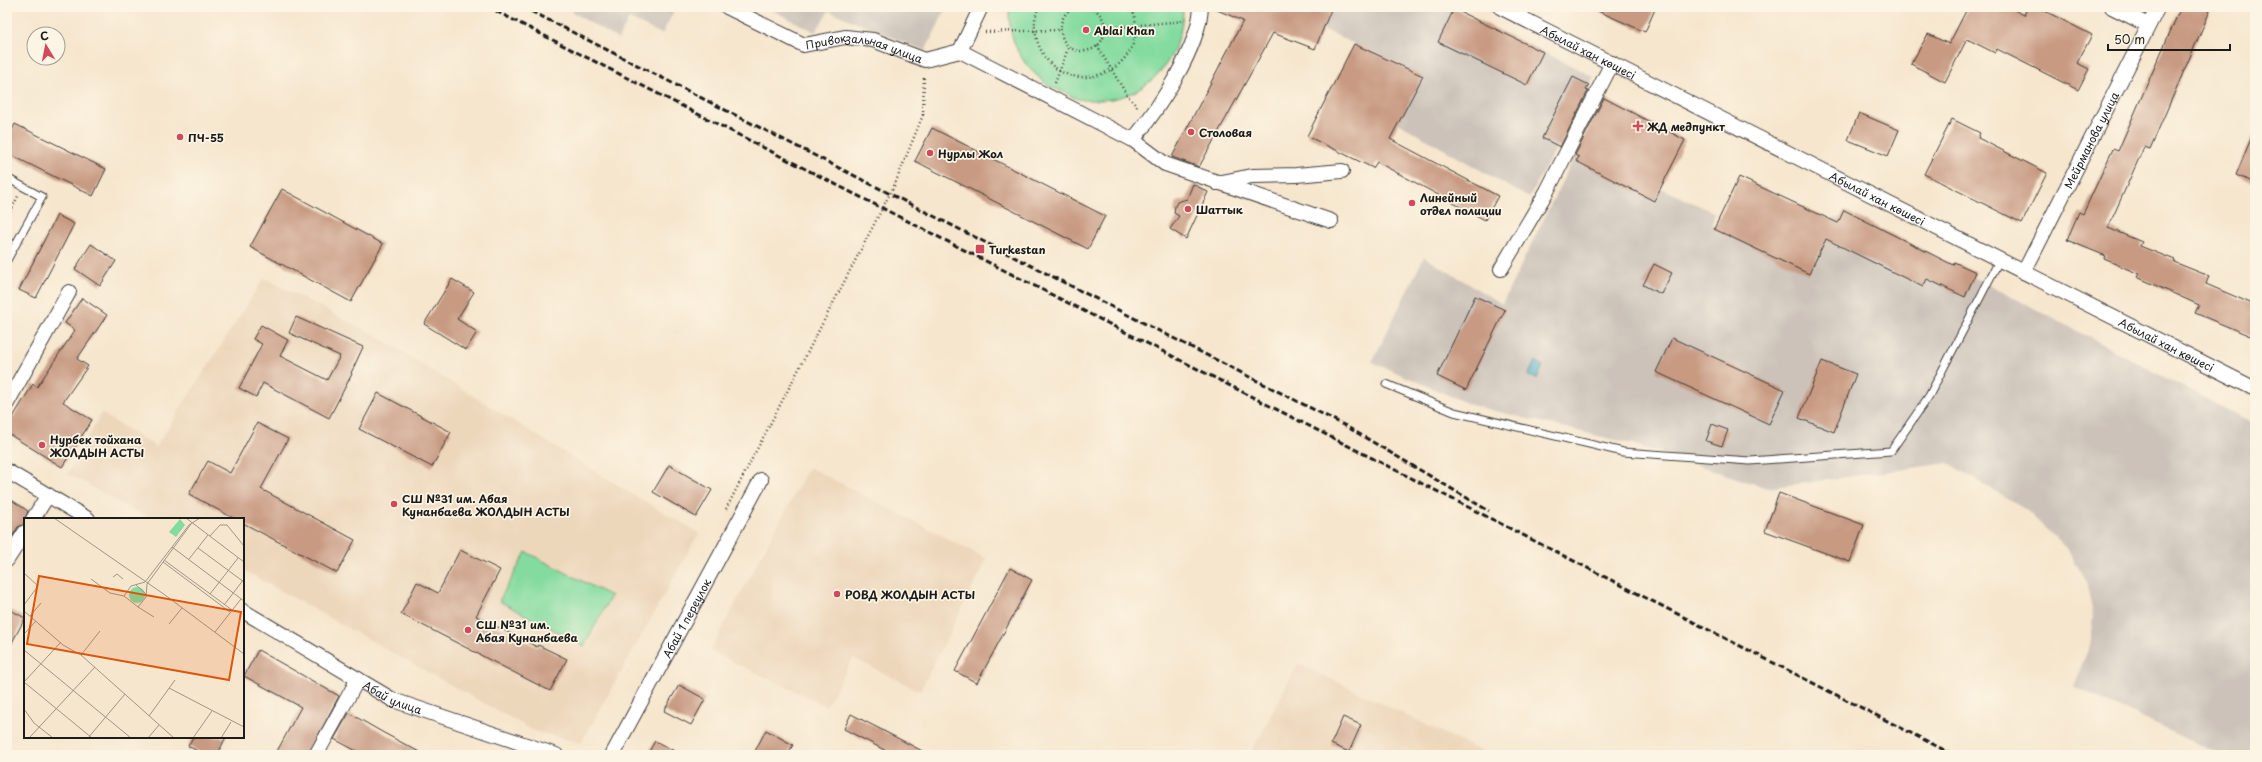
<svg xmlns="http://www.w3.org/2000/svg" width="2262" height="762" font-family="'Playpen Sans',sans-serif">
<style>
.built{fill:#edd7bb}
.industrial{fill:#ccc2b9}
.green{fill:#83db9f;stroke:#507c5e}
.water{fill:#43a9c3;stroke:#306270}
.building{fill:#c89a82}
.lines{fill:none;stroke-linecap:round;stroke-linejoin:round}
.lane-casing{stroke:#3d3a37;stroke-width:9}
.street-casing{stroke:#3d3a37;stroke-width:16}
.path{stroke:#3d3a37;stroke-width:2.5;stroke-dasharray:1 3;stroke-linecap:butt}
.lane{stroke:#fff;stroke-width:7}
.street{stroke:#fff;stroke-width:14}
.rail{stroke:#1c1c1c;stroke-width:3;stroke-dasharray:6 3;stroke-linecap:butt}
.path-bridge{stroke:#3d3a37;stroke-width:2.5;stroke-dasharray:1 3;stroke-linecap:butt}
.poi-dot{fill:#d1495b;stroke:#fcf5e5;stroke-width:1.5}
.labels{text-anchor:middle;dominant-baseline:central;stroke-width:3.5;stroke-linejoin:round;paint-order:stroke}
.poi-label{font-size:11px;font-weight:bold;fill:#1c1c1c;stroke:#fcf5e5;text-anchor:start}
.street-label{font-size:11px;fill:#1c1c1c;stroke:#fcf5e5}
.inset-road{fill:none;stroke:#9f9586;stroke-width:1}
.view{fill:#de560d;fill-opacity:0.15;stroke:#de560d;stroke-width:2}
.inset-edge{fill:none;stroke:#1c1c1c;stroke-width:2}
</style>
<rect width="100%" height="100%" fill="#fcf5e5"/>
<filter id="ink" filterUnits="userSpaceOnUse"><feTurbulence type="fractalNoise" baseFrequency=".025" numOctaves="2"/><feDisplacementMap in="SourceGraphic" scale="8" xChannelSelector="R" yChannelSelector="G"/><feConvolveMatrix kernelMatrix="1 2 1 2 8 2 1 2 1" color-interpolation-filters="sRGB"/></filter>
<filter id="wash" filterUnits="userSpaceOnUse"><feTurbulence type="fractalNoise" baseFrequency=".012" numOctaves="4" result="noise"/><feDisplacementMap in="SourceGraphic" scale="16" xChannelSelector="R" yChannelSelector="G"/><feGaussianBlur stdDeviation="0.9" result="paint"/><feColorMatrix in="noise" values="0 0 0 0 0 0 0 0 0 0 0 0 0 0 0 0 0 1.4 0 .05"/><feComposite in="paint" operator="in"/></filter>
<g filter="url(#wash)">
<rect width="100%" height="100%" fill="#f6e6cd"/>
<g class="built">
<path d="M 264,278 L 373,334 L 627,491 L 699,533 L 581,743 L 534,731 L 243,570 L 243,519 L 150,519 L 68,474 L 101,413 L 156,447 Z"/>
<path d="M 809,467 L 987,559 L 920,691 L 853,658 L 826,706 L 710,651 Z"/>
<path d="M 1298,663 L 1489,755 L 1250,755 Z"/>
</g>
<g class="industrial">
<path d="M 575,7 L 676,7 L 662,34 L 629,19 L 618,39 L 572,12 Z"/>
<path d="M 766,7 L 947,7 L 925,51 L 829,11 L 815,32 Z"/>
<path d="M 1332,7 L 1452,7 L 1594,77 L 1529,198 L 1398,123 L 1423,76 L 1323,29 Z"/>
<path d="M 1578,149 L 1715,213 L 1712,225 L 1806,267 L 1827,220 L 1852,215 L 2024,303 L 2255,425 L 2255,755 L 2221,755 L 2073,686 L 2090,645 L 2094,619 L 2086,581 L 2069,551 L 2026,510 L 1948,463 L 1767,488 L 1632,444 L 1471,405 L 1372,362 L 1424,257 L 1502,304 Z"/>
</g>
<g class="green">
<path d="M 1009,7 L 1183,7 C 1184,54 1151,98 1102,100 C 1093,100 1083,101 1075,98 C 1071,97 1068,93 1064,92 C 1060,90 1054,89 1050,87 C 1046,85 1044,81 1041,79 C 1018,61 1008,36 1009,7 Z"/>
<path d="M 526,552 L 611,596 L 584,646 L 499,601 Z"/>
</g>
<path class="water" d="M 1535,361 L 1543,366 L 1537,379 L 1528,376 Z"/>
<g id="blocks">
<g class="building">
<path d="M 1332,7 L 1315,49 L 1273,33 L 1199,167 L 1172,157 L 1243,21 L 1210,7 Z"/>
<path d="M 1589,7 L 1656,7 L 1645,32 Z"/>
<path d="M 1968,7 L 2009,7 L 2024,15 L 2028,7 L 2037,7 L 2092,35 L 2077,63 L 2089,69 L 2078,90 L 1997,49 L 1995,53 L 1967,39 L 1945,82 L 1911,64 L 1928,34 L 1949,44 Z"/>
<path d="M 2181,7 L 2200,7 L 2210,11 L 2150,149 L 2144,147 L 2108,228 L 2142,242 L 2140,246 L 2175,260 L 2174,262 L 2209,276 L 2206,284 L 2255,305 L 2255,338 L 2195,313 L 2199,305 L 2137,277 L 2139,274 L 2104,259 L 2106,256 L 2067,240 L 2079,212 L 2083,214 L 2113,149 L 2118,151 Z"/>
<path d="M 1454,9 L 1543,52 L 1527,85 L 1438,42 Z"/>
<path d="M 1354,44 L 1423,76 L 1390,139 L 1498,196 L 1485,220 L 1377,162 L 1373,168 L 1307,136 Z"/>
<path d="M 1573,77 L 1589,85 L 1586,90 L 1588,91 L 1560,147 L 1542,138 Z"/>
<path d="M 1604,98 L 1685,140 L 1654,201 L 1576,161 L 1579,157 L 1575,155 Z"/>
<path d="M 1859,113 L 1899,130 L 1888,156 L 1848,140 Z"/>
<path d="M 1952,119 L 1980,133 L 1978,138 L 2047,173 L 2022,223 L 1924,174 Z"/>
<path d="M 15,124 L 106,169 L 93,196 L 7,153 L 7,140 Z"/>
<path d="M 932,128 L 1105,216 L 1088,249 L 915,161 Z"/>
<path d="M 2255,129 L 2255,183 L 2236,175 Z"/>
<path d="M 1739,177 L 1838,223 L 1844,210 L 1953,265 L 1954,262 L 1976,272 L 1965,297 L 1927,279 L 1923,287 L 1826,239 L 1809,274 L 1714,229 Z"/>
<path d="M 1193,184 L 1208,192 L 1186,239 L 1170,229 L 1179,216 L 1174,213 L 1175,206 L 1177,202 L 1187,199 Z"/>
<path d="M 282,189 L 383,244 L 351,302 L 250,247 Z"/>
<path d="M 57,215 L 74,224 L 36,298 L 19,290 Z"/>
<path d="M 91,244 L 116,261 L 100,286 L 75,269 Z"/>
<path d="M 1654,264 L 1672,273 L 1661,294 L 1643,285 Z"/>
<path d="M 452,279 L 474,292 L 457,319 L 477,332 L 466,350 L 424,324 Z"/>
<path d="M 1475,296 L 1505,310 L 1466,390 L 1437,376 Z"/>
<path d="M 82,298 L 107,315 L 77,359 L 88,366 L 63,402 L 92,420 L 62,467 L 7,433 L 7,427 L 33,384 L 37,387 L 75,330 L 65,323 Z"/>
<path d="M 296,317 L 363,347 L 351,373 L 352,374 L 329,418 L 263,383 L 256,397 L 239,388 L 262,344 L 253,339 L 261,325 L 288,340 L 280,356 L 327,380 L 340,356 L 289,333 Z"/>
<path d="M 1672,338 L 1785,390 L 1769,424 L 1656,372 Z"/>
<path d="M 1822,361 L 1856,374 L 1834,432 L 1799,418 Z"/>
<path d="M 378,393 L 451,432 L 432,467 L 359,429 Z"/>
<path d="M 257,423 L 288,439 L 261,489 L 355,540 L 337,573 L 243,523 L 243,519 L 235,519 L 189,494 L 208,461 L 230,473 Z"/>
<path d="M 1712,424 L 1728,430 L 1722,446 L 1706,441 Z"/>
<path d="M 669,465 L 712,490 L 696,517 L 653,492 Z"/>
<path d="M 1779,493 L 1864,525 L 1850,562 L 1765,531 Z"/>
<path d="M 7,497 L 28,511 L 25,518 L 25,524 L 18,527 L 12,537 L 7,533 Z"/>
<path d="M 460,550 L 500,570 L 476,616 L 537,647 L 538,645 L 567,659 L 550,691 L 401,614 L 417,582 L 438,593 Z"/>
<path d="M 1010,568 L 1032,580 L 977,683 L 955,671 Z"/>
<path d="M 7,608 L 25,618 L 7,652 Z"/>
<path d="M 258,650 L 339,696 L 308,755 L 275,755 L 301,707 L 244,676 Z"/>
<path d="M 679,685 L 705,699 L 691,725 L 664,711 Z"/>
<path d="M 349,713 L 382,732 L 425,755 L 364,755 L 334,739 Z"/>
<path d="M 851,714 L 930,755 L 894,755 L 844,729 Z"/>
<path d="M 1343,717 L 1361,725 L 1349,752 L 1331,744 Z"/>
<path d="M 766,730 L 793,745 L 787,755 L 753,755 Z"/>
<path d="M 193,737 L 226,737 L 217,755 L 205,755 L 188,746 Z"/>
<path d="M 655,741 L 682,755 L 647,755 Z"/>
</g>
</g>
</g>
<g filter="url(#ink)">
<use href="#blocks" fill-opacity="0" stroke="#3d3a37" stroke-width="1"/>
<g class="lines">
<defs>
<g id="lane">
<path d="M 7,178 L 42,197 L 7,260"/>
<path d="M 1386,384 L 1454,412 L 1623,452 L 1750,461 L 1891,451 L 1929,396 L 2000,259"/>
</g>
<g id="street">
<path id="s1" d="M 727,7 L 804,45 L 845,37 L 873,40 L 925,60 L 960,51"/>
<path d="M 981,7 L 960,51 L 1133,140 C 1159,108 1199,48 1201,7"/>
<path id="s2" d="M 1500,7 L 2255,389"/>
<path d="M 2112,7 L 2148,25"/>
<path d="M 1133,140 L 1165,164 L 1331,221"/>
<path d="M 1217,183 L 1252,176 L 1296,175 L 1342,171"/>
<path d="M 1501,269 L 1547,191 L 1612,63"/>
<path id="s3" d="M 2024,272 L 2158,7"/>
<path d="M 7,403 L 69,292"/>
<path d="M 7,471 L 88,519"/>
<path d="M 33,519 L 48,495"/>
<path d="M 7,560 L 25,532"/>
<path id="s4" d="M 243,611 L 393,700 L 556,755"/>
<path d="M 316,755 L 358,679"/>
<path id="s5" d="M 612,755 L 761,480"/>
</g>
</defs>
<use href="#lane" class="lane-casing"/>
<use href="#street" class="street-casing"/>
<g class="path">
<path d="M 1039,7 C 1033,18 1034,31 1038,43 C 1060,107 1156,73 1132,7"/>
<path d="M 1075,7 C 1052,16 1058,53 1084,51 C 1109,49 1112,16 1090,7"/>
<path d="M 1105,28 L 1184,21"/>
<path d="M 985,32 L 1060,30"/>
<path d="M 1097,46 L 1127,95 L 1139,109"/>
<path d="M 1055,83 L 1069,46"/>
<path d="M 923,115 L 924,75"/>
<path d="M 7,219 L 18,196"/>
</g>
<use href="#lane" class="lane"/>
<use href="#street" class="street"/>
<g class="rail">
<path d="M 488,7 L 1954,755"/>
<path d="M 523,7 L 1344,425 L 1489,511"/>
</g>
<path class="path-bridge" d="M 726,509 L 895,184 L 923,115"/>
</g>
</g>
<g class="poi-dot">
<circle cx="1086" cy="30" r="4"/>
<path d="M1636 120h4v4h4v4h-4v4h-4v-4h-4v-4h4z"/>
<circle cx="1191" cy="132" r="4"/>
<circle cx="180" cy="137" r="4"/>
<circle cx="930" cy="153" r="4"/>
<circle cx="1412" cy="203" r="4"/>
<circle cx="1188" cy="209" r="4"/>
<rect x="975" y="244" width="10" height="10" rx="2"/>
<circle cx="42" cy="445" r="4"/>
<circle cx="394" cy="504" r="4"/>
<circle cx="837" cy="594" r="4"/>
<circle cx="468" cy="630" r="4"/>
</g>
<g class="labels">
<g class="poi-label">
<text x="1094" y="30">Ablai Khan</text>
<text x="1647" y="126">ЖД медпункт</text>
<text x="1199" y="132">Столовая</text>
<text x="188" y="137">ПЧ-55</text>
<text x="938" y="153">Нурлы Жол</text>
<text x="1420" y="197">Линейный<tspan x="1420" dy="13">отдел полиции</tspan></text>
<text x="1196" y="209">Шаттык</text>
<text x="989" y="249">Turkestan</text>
<text x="50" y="439">Нурбек тойхана<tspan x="50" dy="13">ЖОЛДЫН АСТЫ</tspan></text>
<text x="402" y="498">СШ №31 им. Абая<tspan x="402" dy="13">Кунанбаева ЖОЛДЫН АСТЫ</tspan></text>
<text x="845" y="594">РОВД ЖОЛДЫН АСТЫ</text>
<text x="476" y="624">СШ №31 им.<tspan x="476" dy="13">Абая Кунанбаева</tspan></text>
</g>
<g class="street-label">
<text stroke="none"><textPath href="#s1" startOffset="148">Привокзальная улица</textPath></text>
<text stroke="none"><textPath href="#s2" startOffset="99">Абылай хан көшесі</textPath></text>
<text stroke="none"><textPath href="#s3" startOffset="148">Мейрманова улица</textPath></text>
<text stroke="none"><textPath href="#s2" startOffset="423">Абылай хан көшесі</textPath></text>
<text stroke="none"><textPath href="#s2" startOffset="747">Абылай хан көшесі</textPath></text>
<text stroke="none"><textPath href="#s5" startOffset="156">Абай 1 переулок</textPath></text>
<text stroke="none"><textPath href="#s4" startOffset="173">Абай улица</textPath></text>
</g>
</g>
<g transform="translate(24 518)">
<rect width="220" height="220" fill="#f6e6cd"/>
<path d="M 156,1 L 161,7 L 152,19 L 145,14 ZM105 77a8 8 0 1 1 16 0a8 8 0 1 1-16 0Z" fill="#83db9f"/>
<path class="inset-road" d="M 30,0 L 141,77 L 220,136M 162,0 L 220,44M 186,18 L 196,7 L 203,7 L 220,28M 148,29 L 220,83M 174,30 L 220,64M 165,41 L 184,17M 140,42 L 208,92M 139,44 L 206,94M 0,55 L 14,68 L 0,87M 89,59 L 93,56 L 99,61M 67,61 L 86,75 L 100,78M 121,64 L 165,7 L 176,0M 121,64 L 107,68 L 100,78 L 114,89 L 122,79 L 123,66M 123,66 L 167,6M 112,67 L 122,76M 186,76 L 214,40M 200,87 L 220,61M 114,89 L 130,99M 0,93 L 39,127 L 57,137 L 150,220M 6,98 L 17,85M 145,106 L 158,90M 191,114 L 217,81M 0,116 L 12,103M 0,132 L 107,220M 57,137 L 76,113M 0,164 L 68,220M 0,164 L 37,124M 145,170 L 220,209M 0,191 L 10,205 L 29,220M 125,198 L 151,162M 5,220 L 71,149M 64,220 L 101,176M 124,220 L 135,207M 169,220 L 188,193M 197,220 L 207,204"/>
<path class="view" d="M 15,58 L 217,94 L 205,162 L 3,126 Z"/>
<rect width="220" height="220" class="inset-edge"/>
</g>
<rect width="2262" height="762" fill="none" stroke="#fcf5e5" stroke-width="24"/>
<g transform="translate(46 46) rotate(350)"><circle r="19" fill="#fcf5e5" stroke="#a29e95"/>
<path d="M0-3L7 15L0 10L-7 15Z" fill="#d1495b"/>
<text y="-6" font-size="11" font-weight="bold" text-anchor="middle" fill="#1c1c1c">С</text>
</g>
<path d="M2108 44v6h122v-6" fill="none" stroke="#1c1c1c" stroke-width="2"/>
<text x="2114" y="44" font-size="12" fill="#1c1c1c" stroke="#fcf5e5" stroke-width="3" paint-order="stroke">50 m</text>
</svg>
